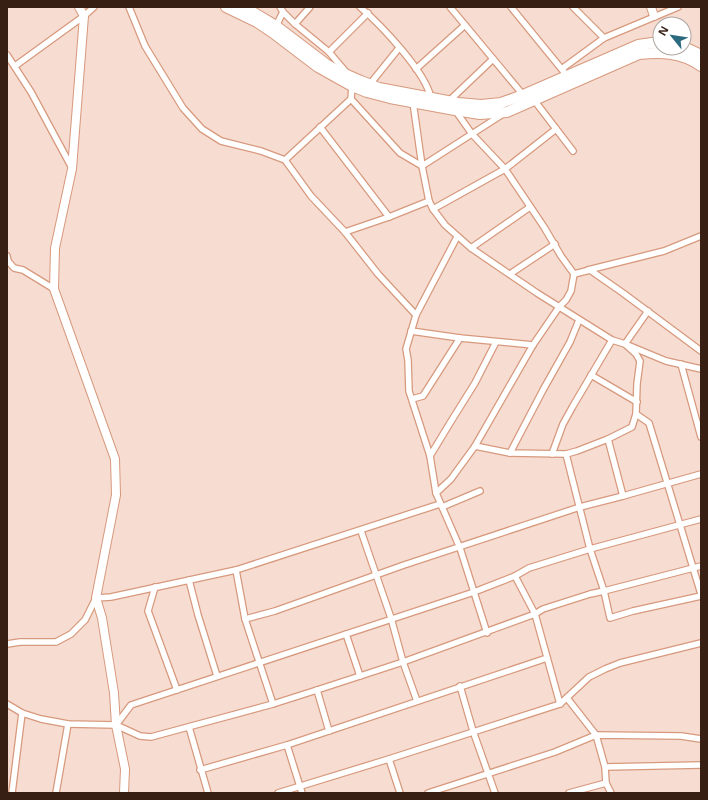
<svg xmlns="http://www.w3.org/2000/svg" width="708" height="800" font-family="'Open Sans',sans-serif">
<style>
.lines{fill:none;stroke-linecap:round;stroke-linejoin:round}
.street-casing{stroke:#d7997d;stroke-width:8}
.secondary-casing{stroke:#d7997d;stroke-width:10}
.highway-casing{stroke:#d7997d;stroke-width:12}
.street{stroke:#fff;stroke-width:5.5}
.secondary{stroke:#fff;stroke-width:8}
.highway{stroke:#fff;stroke-width:10}
</style>
<rect width="100%" height="100%" fill="#f7dcd1"/>
<g class="lines">
<defs>
<g id="street">
<path d="M 129,7 L 145,46 L 183,108 L 202,129 L 221,141 L 261,151 L 285,160 L 311,196 L 345,232 L 378,274 L 416,315 L 406,349 L 408,360 L 409,391 L 430,456 L 436,493 L 460,548 L 487,633"/>
<path d="M 360,7 C 380,24 427,73 431,99"/>
<path d="M 450,7 L 524,96"/>
<path d="M 511,7 L 564,72"/>
<path d="M 573,7 L 604,38"/>
<path d="M 283,12 L 295,24 L 329,52 L 346,72"/>
<path d="M 295,24 L 310,7"/>
<path d="M 275,28 L 283,12 L 280,7"/>
<path d="M 329,52 L 368,13"/>
<path d="M 7,55 L 31,92 L 72,168"/>
<path d="M 15,66 L 84,16 L 94,7"/>
<path d="M 563,68 L 604,38 L 678,7"/>
<path d="M 416,69 L 465,25"/>
<path d="M 370,84 L 399,48"/>
<path d="M 351,99 L 400,153 L 422,166 L 503,114"/>
<path d="M 534,100 L 573,151"/>
<path d="M 449,101 L 493,59"/>
<path d="M 413,102 L 422,166 L 429,201 L 433,209 L 445,225 L 471,248 L 537,293 L 612,340 L 625,344 L 636,354 L 640,361 L 637,384 L 636,414 L 632,427 L 608,439 L 577,451 L 566,454 L 510,453 L 475,446 L 451,479 L 436,493"/>
<path d="M 455,110 L 472,134 L 505,169 L 544,227 L 561,256 L 574,274 L 571,291 L 566,300 L 559,307 L 533,345 L 475,446"/>
<path d="M 320,127 L 389,217"/>
<path d="M 285,160 L 351,99 L 352,86"/>
<path d="M 433,209 L 505,169 L 556,129"/>
<path d="M 345,232 L 389,217 L 429,201"/>
<path d="M 471,248 L 530,207"/>
<path d="M 7,256 L 8,261 L 14,268 L 23,270 L 54,289"/>
<path d="M 588,270 L 664,251 L 701,236"/>
<path d="M 510,274 L 555,244"/>
<path d="M 574,274 L 590,270 L 623,293 L 701,351"/>
<path d="M 648,311 L 625,344 L 666,361 L 701,369"/>
<path d="M 416,315 L 457,237"/>
<path d="M 411,331 L 460,338 L 533,345"/>
<path d="M 681,364 L 701,437"/>
<path d="M 591,375 L 637,402"/>
<path d="M 412,399 L 423,396 L 460,338"/>
<path d="M 636,414 L 649,423 L 701,594"/>
<path d="M 608,439 L 623,496"/>
<path d="M 510,453 L 543,390 L 570,342 L 579,320"/>
<path d="M 552,454 L 563,424 L 573,406 L 612,340"/>
<path d="M 566,454 L 590,549 L 604,591 L 610,618 L 633,611 L 701,596"/>
<path d="M 430,456 L 450,423 L 475,383 L 496,342"/>
<path d="M 442,507 L 480,491"/>
<path d="M 361,531 L 391,618 L 403,662 L 417,701"/>
<path d="M 236,570 L 245,619 L 273,704"/>
<path d="M 515,576 L 535,614 L 560,704"/>
<path d="M 189,580 L 198,615 L 217,676"/>
<path d="M 155,587 L 148,611 L 177,690"/>
<path d="M 245,619 L 275,611 L 404,565 L 580,507 L 623,496 L 701,474"/>
<path d="M 346,634 L 360,676"/>
<path d="M 7,644 L 20,642 L 56,642 L 71,634 L 85,620 L 96,598 L 111,597 L 236,570 L 440,504"/>
<path d="M 460,686 L 473,731 L 495,793"/>
<path d="M 317,690 L 329,731"/>
<path d="M 567,698 L 596,735 L 605,767 L 701,765"/>
<path d="M 7,704 L 22,713 L 41,719 L 68,724 L 116,725 L 140,736 L 151,737 L 273,704 L 317,690 L 403,662 L 535,614 L 543,609 L 590,594 L 604,591 L 701,566"/>
<path d="M 116,725 L 131,705 L 474,592 L 515,576 L 529,568 L 590,549 L 701,519"/>
<path d="M 189,727 L 208,793"/>
<path d="M 287,745 L 302,793"/>
<path d="M 389,759 L 400,793"/>
<path d="M 605,767 L 606,783 L 611,793"/>
<path d="M 200,770 L 287,745 L 547,658"/>
<path d="M 12,793 L 22,713"/>
<path d="M 56,793 L 68,724"/>
<path d="M 278,793 L 389,759 L 560,704 L 589,677 L 605,669 L 620,663 L 701,643"/>
<path d="M 428,793 L 555,752 L 596,735 L 681,736 L 701,739"/>
<path d="M 569,793 L 606,783"/>
</g>
<g id="secondary">
<path d="M 79,7 L 84,16 L 72,169 L 55,248 L 54,289 L 115,459 L 116,495 L 96,598 L 102,618 L 114,693 L 116,725 L 125,769 L 124,793"/>
<path d="M 651,7 L 654,16"/>
</g>
<g id="highway">
<path d="M 226,7 L 257,22 L 272,32 L 318,67 L 352,86 L 367,92 L 390,98 L 455,110 L 480,114 L 507,112 L 639,54 C 661,52 682,52 701,66"/>
<path d="M 244,7 L 276,26 L 326,64 L 338,71 L 361,81 L 379,88 L 458,103 L 481,105 L 501,103 L 523,95 L 638,45 L 652,43 L 660,43"/>
<path d="M 684,47 L 701,55"/>
</g>
</defs>
<use href="#street" class="street-casing"/>
<use href="#secondary" class="secondary-casing"/>
<use href="#highway" class="highway-casing"/>
<use href="#street" class="street"/>
<use href="#secondary" class="secondary"/>
<use href="#highway" class="highway"/>
</g>
<rect width="708" height="800" fill="none" stroke="#371f14" stroke-width="16"/>
<g transform="translate(672 36) rotate(300)"><circle r="19" fill="#ffffff" stroke="#afa5a1"/>
<path d="M0-3L7 15L0 10L-7 15Z" fill="#2c6a80"/>
<text y="-6" font-size="11" font-weight="bold" text-anchor="middle" fill="#371f14">N</text>
</g>
</svg>
